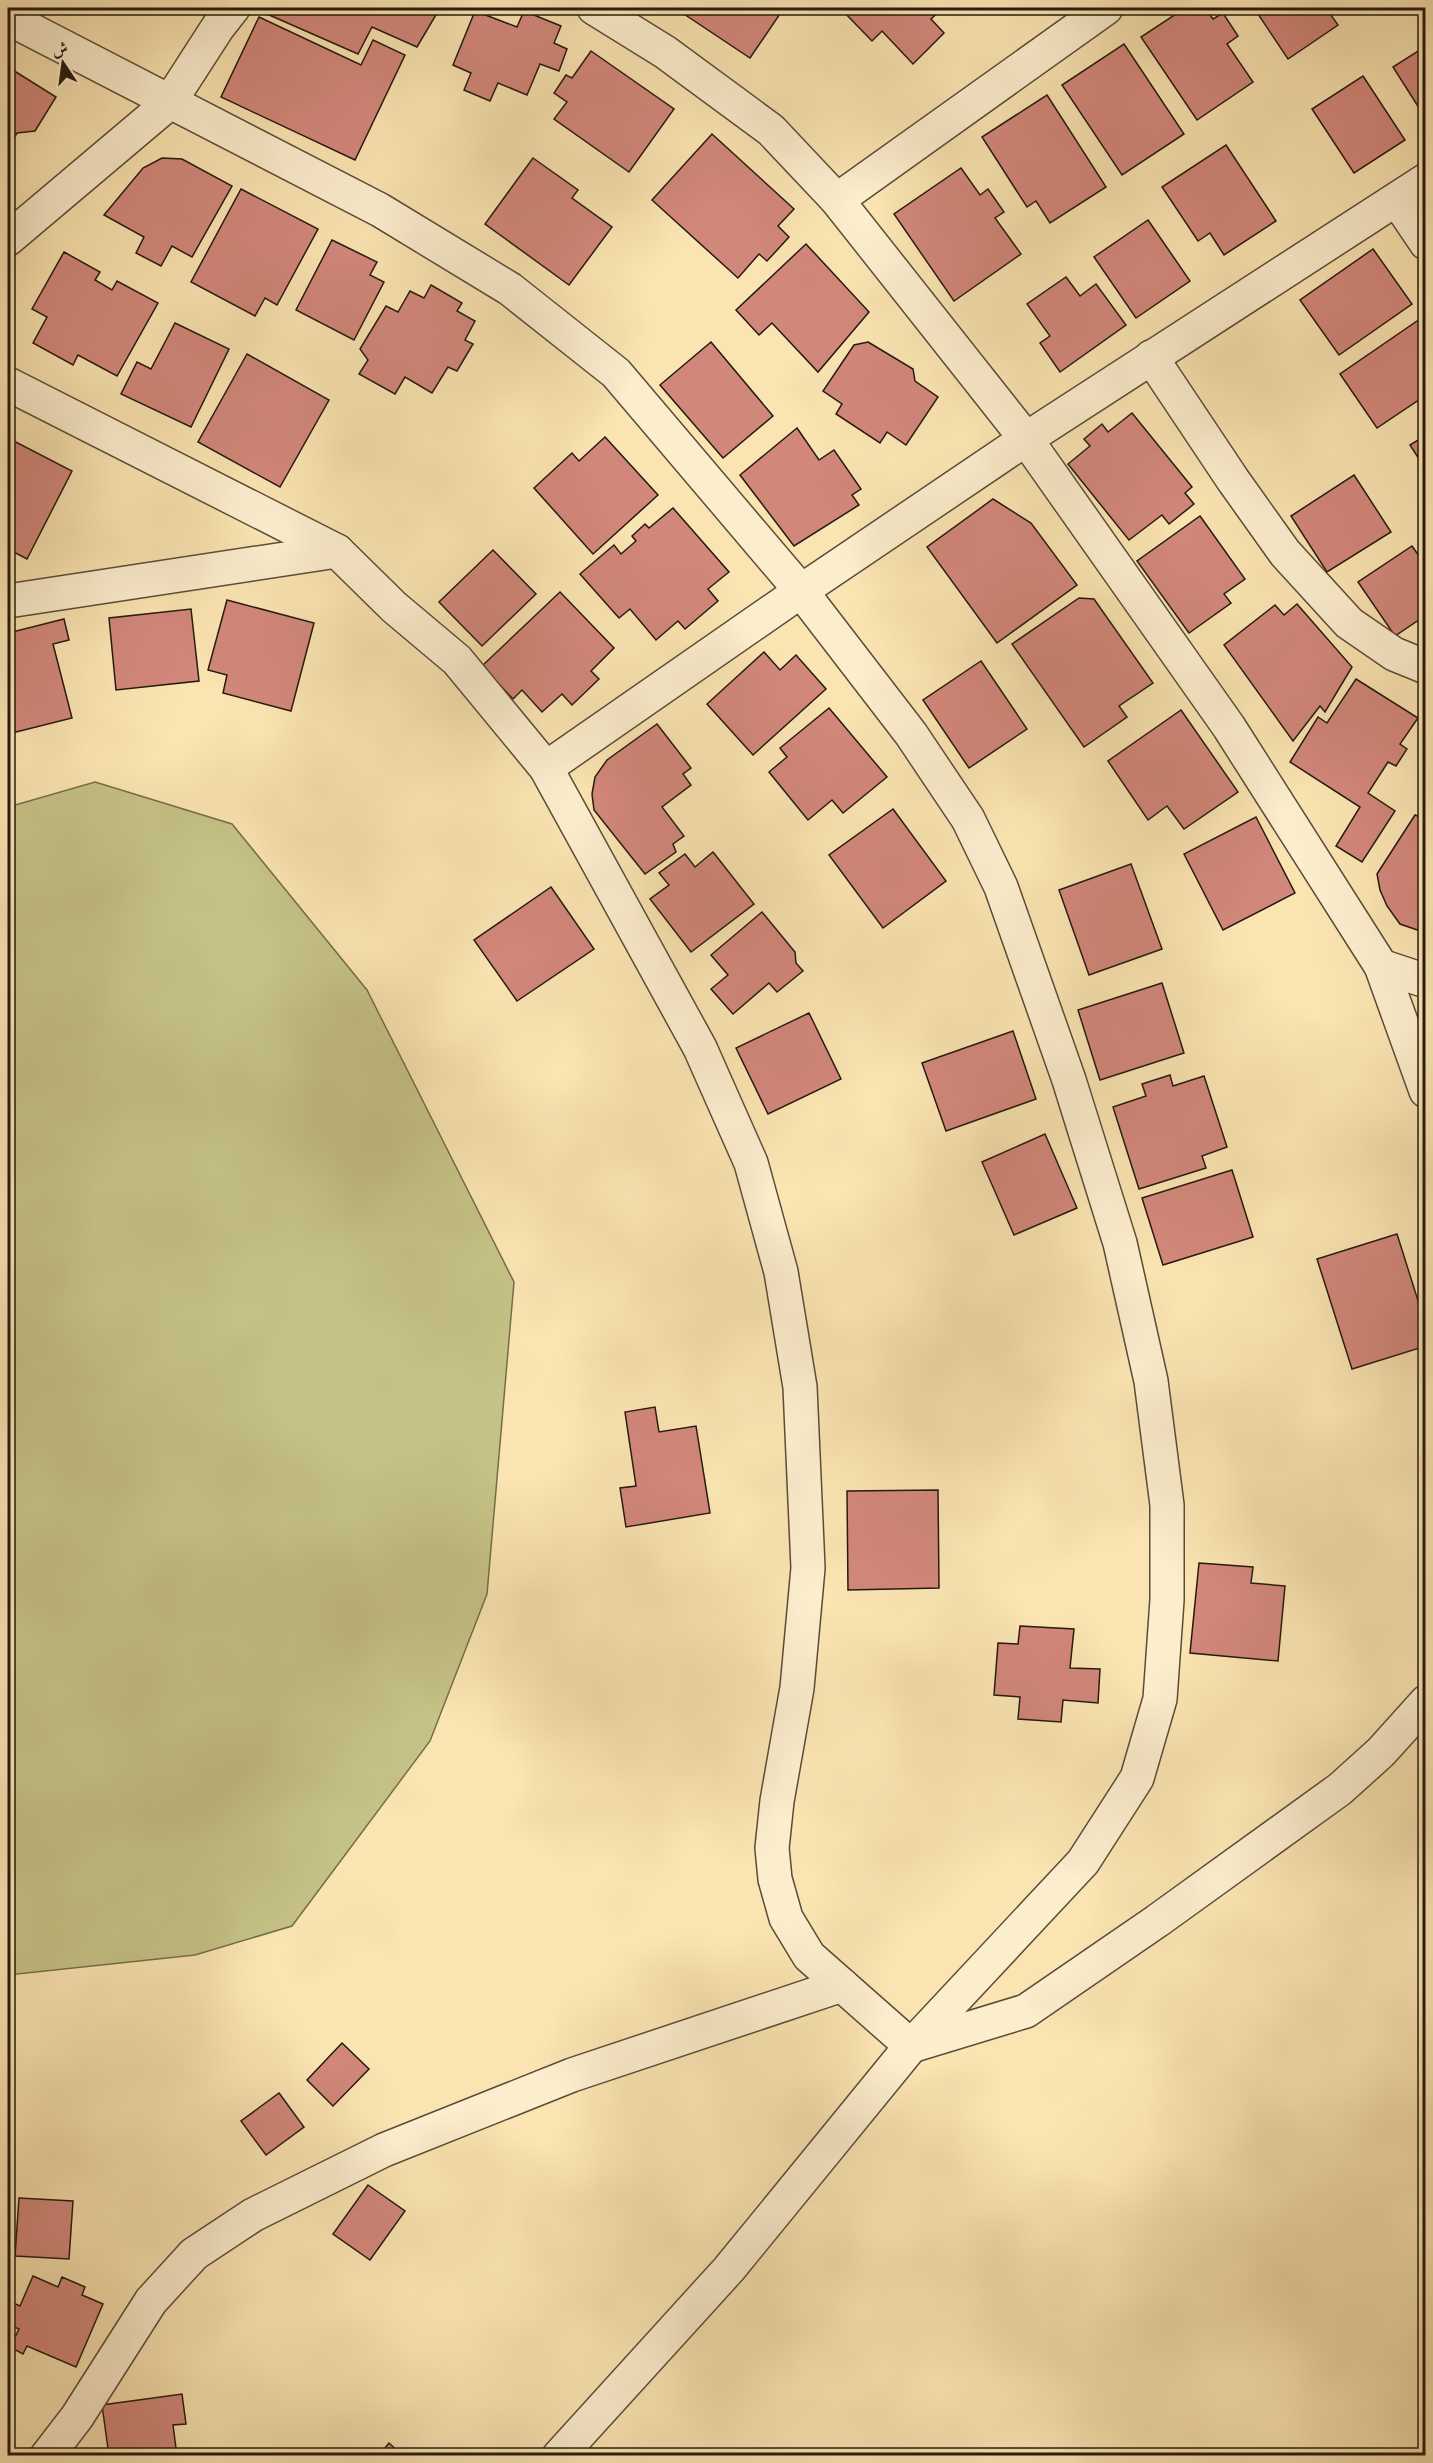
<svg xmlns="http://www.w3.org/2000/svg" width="1433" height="2463" font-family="'EB Garamond',Amiri,serif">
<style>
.green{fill:#c5c287;stroke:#746e4a;stroke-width:1.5}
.building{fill:#d2877b;stroke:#241a0e;stroke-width:1.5}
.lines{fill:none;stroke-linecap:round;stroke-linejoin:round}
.minor-casing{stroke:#5a4c37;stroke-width:36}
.minor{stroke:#fcedcd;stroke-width:33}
</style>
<rect width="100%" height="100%" fill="#fae4b2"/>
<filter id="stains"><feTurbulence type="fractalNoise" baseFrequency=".00333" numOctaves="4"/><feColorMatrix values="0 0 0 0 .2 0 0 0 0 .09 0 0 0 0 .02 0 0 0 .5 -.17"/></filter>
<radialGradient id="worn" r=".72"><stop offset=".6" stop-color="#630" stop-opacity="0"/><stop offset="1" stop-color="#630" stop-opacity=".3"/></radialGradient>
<path class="green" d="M 95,782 L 232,824 L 367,990 L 514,1282 L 487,1594 L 430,1741 L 292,1926 L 195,1955 L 8,1975 L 8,807 Z"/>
<g class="building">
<path d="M 275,8 L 440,8 L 417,47 L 372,27 L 358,54 L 267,14 Z"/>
<path d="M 675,8 L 784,8 L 750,58 Z"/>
<path d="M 847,8 L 943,8 L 931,19 L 944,33 L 913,64 L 882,31 L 872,41 L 843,11 Z"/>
<path d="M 1185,8 L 1205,8 L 1213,19 L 1223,13 L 1238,36 L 1227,44 L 1253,82 L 1197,120 L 1141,37 Z"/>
<path d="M 1254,8 L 1326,8 L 1338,25 L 1288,59 Z"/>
<path d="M 475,11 L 517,27 L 524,11 L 561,26 L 554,43 L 567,49 L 559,71 L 540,64 L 527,95 L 498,83 L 490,101 L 464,90 L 471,73 L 453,65 Z"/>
<path d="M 259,17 L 361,65 L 373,40 L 405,55 L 355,160 L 221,97 Z"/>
<path d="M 1124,44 L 1184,134 L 1122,175 L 1062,85 Z"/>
<path d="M 1426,46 L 1426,119 L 1393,67 Z"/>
<path d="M 591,51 L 674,109 L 629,172 L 554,119 L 567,102 L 554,93 L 566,75 L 572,78 Z"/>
<path d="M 8,67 L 56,97 L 35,131 L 17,133 L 8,148 Z"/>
<path d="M 1363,76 L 1405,140 L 1354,173 L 1312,109 Z"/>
<path d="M 1047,95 L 1106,187 L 1050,223 L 1036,201 L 1027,207 L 982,137 Z"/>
<path d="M 712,134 L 794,209 L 778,226 L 789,237 L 767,261 L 759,254 L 738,278 L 652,200 Z"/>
<path d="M 1226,145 L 1276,221 L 1224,255 L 1210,233 L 1198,241 L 1162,187 Z"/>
<path d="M 162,158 L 182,159 L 232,186 L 192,257 L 172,246 L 161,266 L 136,253 L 144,237 L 104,215 L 143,168 Z"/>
<path d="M 533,158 L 578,190 L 572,198 L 612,227 L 569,285 L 485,224 Z"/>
<path d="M 961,168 L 980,195 L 988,189 L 1004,212 L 995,218 L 1021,254 L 954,301 L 894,214 Z"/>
<path d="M 241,189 L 318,229 L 277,305 L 265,298 L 255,316 L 191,282 Z"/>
<path d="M 1148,220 L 1190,281 L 1136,318 L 1094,257 Z"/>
<path d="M 332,240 L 377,262 L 370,275 L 384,282 L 354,340 L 296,310 Z"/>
<path d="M 806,244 L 869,312 L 818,372 L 772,323 L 759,335 L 736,310 Z"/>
<path d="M 1373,249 L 1412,304 L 1339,355 L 1300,300 Z"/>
<path d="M 64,252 L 100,272 L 95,280 L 112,290 L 117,281 L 158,303 L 117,376 L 78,355 L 73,365 L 33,343 L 47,317 L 32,309 Z"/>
<path d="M 1066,277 L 1080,296 L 1096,284 L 1126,325 L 1060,372 L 1040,343 L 1050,336 L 1027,304 Z"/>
<path d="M 431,285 L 462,303 L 457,311 L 475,321 L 465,340 L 473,344 L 457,371 L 448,367 L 432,393 L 405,377 L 395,394 L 359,374 L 368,360 L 360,349 L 386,306 L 398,312 L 410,291 L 424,298 Z"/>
<path d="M 1420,319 L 1426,327 L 1426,395 L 1377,428 L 1340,374 Z"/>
<path d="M 175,323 L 229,349 L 191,427 L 121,394 L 137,362 L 151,369 Z"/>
<path d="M 711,342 L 773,416 L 723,458 L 660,385 Z"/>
<path d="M 868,342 L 913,369 L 915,381 L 938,397 L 906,445 L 887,432 L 880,443 L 836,414 L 842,404 L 823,391 L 854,345 Z"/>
<path d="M 247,354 L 329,400 L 280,487 L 198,442 Z"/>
<path d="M 1132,413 L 1192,487 L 1185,493 L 1194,504 L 1169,524 L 1162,515 L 1129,540 L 1068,464 L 1090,446 L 1084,439 L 1102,424 L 1108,432 Z"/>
<path d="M 797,428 L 819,460 L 834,450 L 861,489 L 852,495 L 859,505 L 794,546 L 740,475 Z"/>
<path d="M 1426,435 L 1426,470 L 1410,445 Z"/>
<path d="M 605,437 L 658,495 L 593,554 L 534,488 L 572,453 L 579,461 Z"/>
<path d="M 8,438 L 72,471 L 27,559 L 8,549 Z"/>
<path d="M 1354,475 L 1391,532 L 1327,572 L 1291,516 Z"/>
<path d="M 993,499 L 1031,523 L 1077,585 L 997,643 L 927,547 Z"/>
<path d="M 673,508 L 729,572 L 708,589 L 718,601 L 685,629 L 678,621 L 656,640 L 630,609 L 619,618 L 580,574 L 614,545 L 621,554 L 636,541 L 632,536 L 645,524 L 649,528 Z"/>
<path d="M 1200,516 L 1245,579 L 1224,594 L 1231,603 L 1189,633 L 1137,561 Z"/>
<path d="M 1412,546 L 1426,566 L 1426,615 L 1395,636 L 1358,582 Z"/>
<path d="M 493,550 L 536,594 L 482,646 L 439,602 Z"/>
<path d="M 560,592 L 614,648 L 591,671 L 599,679 L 572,705 L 562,694 L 542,712 L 522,690 L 513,699 L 482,666 Z"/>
<path d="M 1079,598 L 1094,599 L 1153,683 L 1119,706 L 1127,717 L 1084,747 L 1012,644 Z"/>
<path d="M 227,600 L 314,623 L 291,711 L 223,693 L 227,675 L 208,670 Z"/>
<path d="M 1297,604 L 1352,667 L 1325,712 L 1320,706 L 1293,741 L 1224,645 L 1275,605 L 1284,615 Z"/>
<path d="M 191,609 L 199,681 L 116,690 L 109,618 Z"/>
<path d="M 64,619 L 69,640 L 53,644 L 72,718 L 8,734 L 8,633 Z"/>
<path d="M 764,652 L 780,670 L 796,655 L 826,689 L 753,755 L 707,704 Z"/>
<path d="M 981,661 L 1027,729 L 969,768 L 923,700 Z"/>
<path d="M 1356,679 L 1418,718 L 1400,744 L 1407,749 L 1396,766 L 1388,762 L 1368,793 L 1395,811 L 1362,862 L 1336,846 L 1360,807 L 1290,762 L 1318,717 L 1327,723 Z"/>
<path d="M 829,708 L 887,777 L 843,813 L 832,800 L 808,820 L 769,772 L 787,757 L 780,748 Z"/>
<path d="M 1181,710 L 1238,792 L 1184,829 L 1167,806 L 1148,820 L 1108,761 Z"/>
<path d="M 657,724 L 691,768 L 683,774 L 691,785 L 662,807 L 684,836 L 673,844 L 676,852 L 645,874 L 594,810 L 592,794 L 595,777 L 607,760 Z"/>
<path d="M 893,809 L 946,881 L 883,928 L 829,855 Z"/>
<path d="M 1415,815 L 1426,819 L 1426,933 L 1400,924 L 1387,906 L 1380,890 L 1377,874 Z"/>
<path d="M 1256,817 L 1295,893 L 1223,930 L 1184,854 Z"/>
<path d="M 713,852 L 754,904 L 691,952 L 650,899 L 669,885 L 659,873 L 685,854 L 695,867 Z"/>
<path d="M 1131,864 L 1162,949 L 1089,975 L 1059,890 Z"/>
<path d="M 551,887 L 594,949 L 517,1001 L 474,940 Z"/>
<path d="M 762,912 L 795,952 L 796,963 L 803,971 L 777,992 L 769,983 L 733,1014 L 711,989 L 728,975 L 711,955 Z"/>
<path d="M 1162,983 L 1184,1053 L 1100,1080 L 1078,1010 Z"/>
<path d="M 809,1013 L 841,1079 L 768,1114 L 736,1048 Z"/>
<path d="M 1013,1031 L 1036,1099 L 946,1131 L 922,1063 Z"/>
<path d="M 1170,1075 L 1173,1086 L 1204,1076 L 1227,1147 L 1202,1156 L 1206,1168 L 1139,1189 L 1113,1107 L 1146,1096 L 1142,1084 Z"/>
<path d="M 1045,1134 L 1077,1208 L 1014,1235 L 982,1162 Z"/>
<path d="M 1232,1170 L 1253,1237 L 1163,1265 L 1142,1198 Z"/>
<path d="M 1397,1234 L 1426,1326 L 1426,1346 L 1352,1369 L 1317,1259 Z"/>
<path d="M 655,1407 L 659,1432 L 696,1426 L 710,1513 L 626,1527 L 620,1488 L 636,1486 L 625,1412 Z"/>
<path d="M 938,1490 L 939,1588 L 848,1590 L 847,1491 Z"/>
<path d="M 1199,1563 L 1253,1567 L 1251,1583 L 1285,1586 L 1278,1661 L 1190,1653 Z"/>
<path d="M 1020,1626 L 1074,1629 L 1070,1668 L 1100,1669 L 1098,1703 L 1063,1700 L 1061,1722 L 1018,1719 L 1020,1697 L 994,1695 L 998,1643 L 1018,1644 Z"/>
<path d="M 342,2043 L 369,2069 L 333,2106 L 307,2080 Z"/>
<path d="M 279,2093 L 304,2127 L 266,2155 L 241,2121 Z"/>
<path d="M 368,2185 L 405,2211 L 370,2260 L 333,2234 Z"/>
<path d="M 19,2198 L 73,2201 L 69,2259 L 15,2256 Z"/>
<path d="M 33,2276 L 58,2287 L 62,2277 L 85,2287 L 82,2295 L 103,2304 L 76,2367 L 27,2346 L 23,2354 L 10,2347 L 19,2329 L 8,2324 L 8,2309 L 11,2302 L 20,2306 Z"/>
<path d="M 182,2394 L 186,2424 L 173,2425 L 177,2456 L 109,2456 L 102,2405 Z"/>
<path d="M 389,2443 L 403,2456 L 378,2456 Z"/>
</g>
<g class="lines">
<defs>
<g id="minor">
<path d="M 594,8 L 665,52 L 771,130 L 837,200 L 1026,439 L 1229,727 L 1381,966 L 1426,1091"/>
<path d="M 8,18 L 380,210 L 510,289 L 616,373 L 801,591 L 911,734 L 968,819 L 1001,887 L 1069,1080 L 1120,1243 L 1151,1381 L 1167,1505 L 1167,1600 L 1160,1699 L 1137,1778 L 1083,1862 L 911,2046 L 729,2269 L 559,2456"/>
<path d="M 837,200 L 1106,8"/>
<path d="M 1397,200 L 1426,243"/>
<path d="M 8,239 L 169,103 L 218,27 L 233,8"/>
<path d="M 1151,357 L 1233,480 L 1285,553 L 1349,623 L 1394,654 L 1426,667"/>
<path d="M 8,384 L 337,551 L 394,607 L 457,660 L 546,768 L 700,1048 L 751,1163 L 781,1272 L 800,1387 L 808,1568 L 797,1688 L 777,1801 L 772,1848 L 775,1879 L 786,1918 L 809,1956 L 911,2046 L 1026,2011 L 1157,1921 L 1340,1789 L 1381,1752 L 1426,1702"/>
<path d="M 8,601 L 337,551"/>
<path d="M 546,768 L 801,591 L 1026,439 L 1426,180"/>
<path d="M 1381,966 L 1426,981"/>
<path d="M 47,2456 L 77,2417 L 151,2301 L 194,2254 L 253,2215 L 384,2150 L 572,2075 L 842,1985"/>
</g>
</defs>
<use href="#minor" class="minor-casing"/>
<use href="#minor" class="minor"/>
</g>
<rect width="1433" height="2463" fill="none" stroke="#fae4b2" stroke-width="30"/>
<rect x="9" y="9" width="1415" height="2445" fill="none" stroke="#241a0e" stroke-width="3"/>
<rect x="15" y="15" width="1403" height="2433" fill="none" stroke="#241a0e" stroke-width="1.5"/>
<g transform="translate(63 63) rotate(347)" stroke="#fcedcd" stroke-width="4.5" paint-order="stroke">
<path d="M0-4.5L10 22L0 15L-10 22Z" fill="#241a0e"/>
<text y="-9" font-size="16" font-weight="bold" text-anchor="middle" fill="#241a0e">ش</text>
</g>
<rect width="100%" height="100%" filter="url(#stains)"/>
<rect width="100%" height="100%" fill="url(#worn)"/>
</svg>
